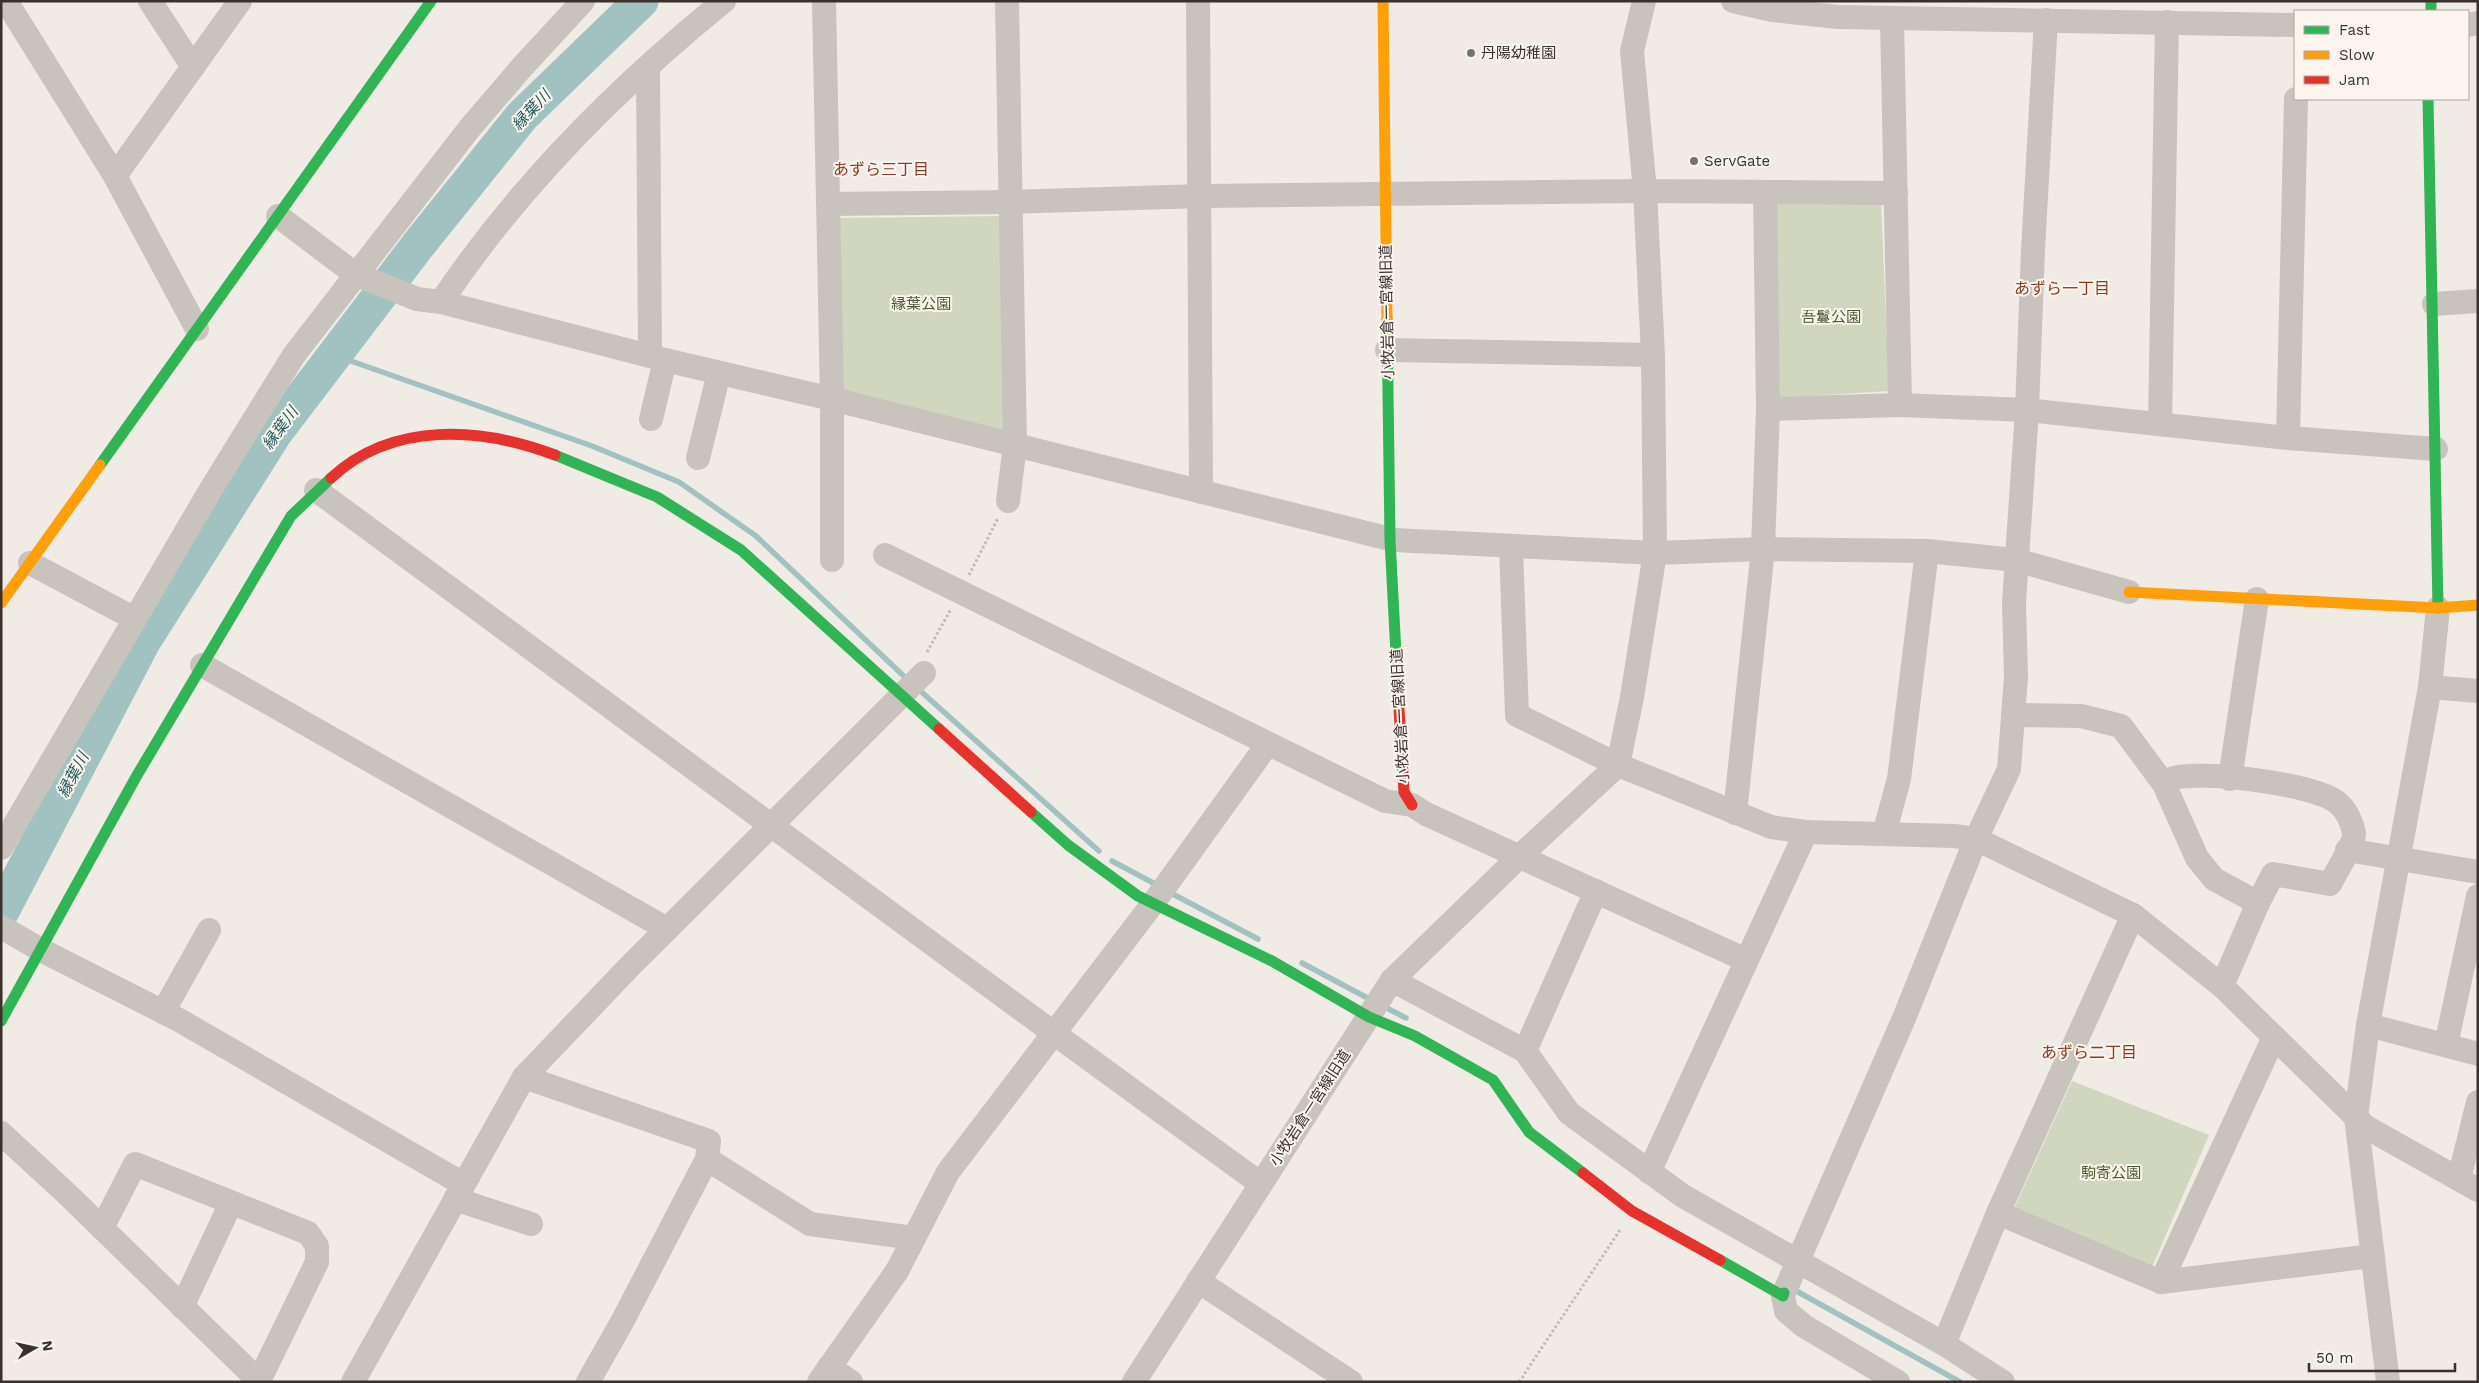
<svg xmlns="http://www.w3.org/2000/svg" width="2479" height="1383" font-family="'Work Sans','Noto Sans JP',sans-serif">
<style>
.green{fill:#d1d6bf}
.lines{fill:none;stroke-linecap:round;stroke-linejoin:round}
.stream{stroke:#a1c2c1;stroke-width:5.5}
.river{stroke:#a1c2c1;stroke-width:35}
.path{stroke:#c2bbb6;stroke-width:3;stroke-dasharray:2.5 2.5;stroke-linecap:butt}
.street{stroke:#c9c3be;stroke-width:24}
.fast{stroke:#30b455;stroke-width:11}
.slow{stroke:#ff9f0a;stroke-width:11}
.jam{stroke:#e5322d;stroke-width:11}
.poi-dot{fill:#7a716c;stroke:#fbf5ee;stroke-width:2}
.labels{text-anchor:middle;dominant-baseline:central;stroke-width:4;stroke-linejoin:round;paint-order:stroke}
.poi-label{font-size:15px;fill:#3b302b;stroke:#fbf5ee;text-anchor:start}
.park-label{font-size:15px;fill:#4a5a2e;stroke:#fbf5ee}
.street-label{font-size:15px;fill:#3b302b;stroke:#fbf5ee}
.water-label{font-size:16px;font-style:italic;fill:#1f5a5e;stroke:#fbf5ee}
.neighbourhood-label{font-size:16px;fill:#8c3b22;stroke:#fbf5ee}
</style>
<rect width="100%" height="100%" fill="#f0ebe5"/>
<g class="green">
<path d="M 1775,200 L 1881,201 L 1889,391 L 1777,398 Z"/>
<path d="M 1001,216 L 1004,430 L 841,390 L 839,218 Z"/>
<path d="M 2072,1081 L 2209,1135 L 2152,1267 L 2013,1211 Z"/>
</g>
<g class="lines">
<g class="stream">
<path d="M 334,355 L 592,446 L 679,482 L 756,536 L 909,681"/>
<path d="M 916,687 L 1099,851"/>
<path d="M 1112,861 L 1159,886"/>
<path d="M 1167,891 L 1258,939"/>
<path d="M 1302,963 L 1373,1001"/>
<path d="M 1381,1005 L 1406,1018"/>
<path d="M 1791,1288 L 1960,1382"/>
</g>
<path class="river" d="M 1,913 L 143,642 L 275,433 L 419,244 L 522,116 L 641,1"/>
<g class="path">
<path d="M 969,575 L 998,518"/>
<path d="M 927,652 L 951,609"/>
<path d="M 1519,1382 L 1620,1230"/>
</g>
<g class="street">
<path d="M 6,1 L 115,176 L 197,329"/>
<path d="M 150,1 L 193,67"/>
<path d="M 824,1 L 832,399 L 832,560"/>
<path d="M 1007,1 L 1015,445 L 1008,501"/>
<path d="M 1198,1 L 1201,492"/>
<path d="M 1733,1 L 1772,10 L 1838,17 L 2295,25"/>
<path d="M 1892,19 L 1900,405"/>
<path d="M 2468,25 L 2478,23"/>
<path d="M 648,68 L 650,356"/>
<path d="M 115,176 L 240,1"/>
<path d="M 829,204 L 1011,202 L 1201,196 L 1645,191 L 1896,193"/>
<path d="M 278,216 L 355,274 L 417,299 L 441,302 L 665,360 L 832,399 L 1394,540 L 1655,553 L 1763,549 L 1927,551 L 2016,560 L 2129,592"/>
<path d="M 441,302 C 517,188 618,87 724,1"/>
<path d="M 2434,304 L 2478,301"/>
<path d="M 1387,350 L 1653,355"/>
<path d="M 1768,409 L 1900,405 L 2027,410 L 2288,438 L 2436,449"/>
<path d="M 651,419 L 665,360"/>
<path d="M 2160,424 L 2167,22"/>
<path d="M 2288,438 L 2296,99"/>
<path d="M 698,458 L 719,373"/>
<path d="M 316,490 C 631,721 944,955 1261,1184"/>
<path d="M 1511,547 L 1517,715 L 1618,765 L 1771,827 L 1806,832 L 1954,836 L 1976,839 L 2133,915 L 2222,986 L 2366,1127 L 2478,1190"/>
<path d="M 885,555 L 1385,801 L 1412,805 L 1426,814 L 1746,960"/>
<path d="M 30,563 L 135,619"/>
<path d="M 202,665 L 667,929"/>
<path d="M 2430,687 L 2478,691"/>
<path d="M 2013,715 L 2081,716 L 2121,726 L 2164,784 L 2197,858 L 2214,879 L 2258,903 L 2273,874 L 2330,884 C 2335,874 2355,842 2354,833 C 2352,822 2346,810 2338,803 C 2316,784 2201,770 2174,778 C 2171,779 2167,783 2164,784"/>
<path d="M 2230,779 L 2257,599"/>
<path d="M 1735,813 L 1763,549 L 1768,409 L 1765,192"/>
<path d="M 1884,834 L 1899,779 L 1927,551"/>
<path d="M 1,848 L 211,489 L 294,355 L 469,129 L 523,66 L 583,1"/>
<path d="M 2347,850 L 2478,872"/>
<path d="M 1,927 L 41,950 L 179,1020 L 463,1184"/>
<path d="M 1392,980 L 1525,1051 L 1569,1113 L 1683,1196 L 1944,1344 L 2003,1382"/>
<path d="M 2222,986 L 2258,903"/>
<path d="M 163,1012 L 209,930"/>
<path d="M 2368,1025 L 2478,1054"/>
<path d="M 2446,1045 L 2478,896"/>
<path d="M 1525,1051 L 1596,891"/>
<path d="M 524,1077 L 709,1141 L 707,1159 L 622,1322 L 588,1382"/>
<path d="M 1,1133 L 66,1193 L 260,1382"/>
<path d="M 707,1159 L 810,1224 L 914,1238"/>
<path d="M 1649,1172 L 1806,832"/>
<path d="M 2459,1179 L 2478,1102"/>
<path d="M 455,1199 L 531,1224"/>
<path d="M 1998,1213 L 2161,1282 L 2372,1256"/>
<path d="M 102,1228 L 135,1164 L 308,1233 L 317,1246 L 317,1262 L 259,1381"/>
<path d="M 1198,1281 L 1351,1382"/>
<path d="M 2161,1282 L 2274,1037"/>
<path d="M 1784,1293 L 1905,1016 L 1976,839 L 2009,769 L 2016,677 L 2014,602 L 2027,410 L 2033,250 L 2046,20"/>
<path d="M 1783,1296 L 1786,1311 L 1804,1326 L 1898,1382"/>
<path d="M 182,1307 L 231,1203"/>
<path d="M 1944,1344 L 1998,1213 L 2133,915"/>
<path d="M 829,1367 L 851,1382"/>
<path d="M 353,1382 L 524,1077 L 631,965 L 924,673"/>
<path d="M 819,1382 L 897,1271 L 948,1172 L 1154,902 L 1267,745"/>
<path d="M 1134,1382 L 1392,980 L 1520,856 L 1618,765 L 1632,697 L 1655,553 L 1653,355 L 1645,191 L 1632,51 L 1644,1"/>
<path d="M 2388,1382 L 2356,1117 L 2368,1025 L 2430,687 L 2438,608"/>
</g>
<g class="fast">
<path d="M 2431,1 L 2431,11"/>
<path d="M 2428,99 L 2438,608"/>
<path d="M 1387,318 L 1390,540 L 1398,692"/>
<path d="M 555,455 L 657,497 L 741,550 L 939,729"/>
<path d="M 100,465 L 431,1"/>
<path d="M 1031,812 L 1068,845 L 1138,896 L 1272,961 L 1369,1017 L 1415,1036 L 1493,1080 L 1529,1132 L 1583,1173"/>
<path d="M 1,1021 L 136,777 L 291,516 L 331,478"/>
<path d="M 1720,1260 L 1783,1296 L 1784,1293"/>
</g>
<g class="slow">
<path d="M 1383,1 L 1387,318"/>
<path d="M 2129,592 L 2438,608 L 2478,605"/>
<path d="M 1,603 L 100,465"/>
</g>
<g class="jam">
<path d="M 331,478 C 392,421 481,427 555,455"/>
<path d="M 1398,692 L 1404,792 L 1412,805"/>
<path d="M 939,729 L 1031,812"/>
<path d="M 1583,1173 L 1632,1211 L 1720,1260"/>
</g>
</g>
<g class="poi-dot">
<circle cx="1471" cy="53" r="5"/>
<circle cx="1694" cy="161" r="5"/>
</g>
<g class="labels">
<g class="poi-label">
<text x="1481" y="53">丹陽幼稚園</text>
<text x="1704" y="161">ServGate</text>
</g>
<g class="park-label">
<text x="921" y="304">縁葉公園</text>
<text x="1831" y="317">吾鬘公園</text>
<text x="2111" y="1173">駒寄公園</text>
</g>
<g class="street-label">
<text transform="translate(1387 312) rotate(-91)">小牧岩倉一宮線旧道</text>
<text transform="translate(1400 716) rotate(-93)">小牧岩倉一宮線旧道</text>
<text transform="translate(1310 1108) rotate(-57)">小牧岩倉一宮線旧道</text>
</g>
<g class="water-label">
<text transform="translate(531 110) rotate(-47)">縁葉川</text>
<text transform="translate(280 428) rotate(-54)">縁葉川</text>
<text transform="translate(73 775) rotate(-62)">縁葉川</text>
</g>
<g class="neighbourhood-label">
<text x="881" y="169">あずら三丁目</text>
<text x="2062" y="288">あずら一丁目</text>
<text x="2089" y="1052">あずら二丁目</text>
</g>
</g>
<rect width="2479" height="1383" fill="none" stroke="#3b302b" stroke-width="5"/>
<rect x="2294" y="10" width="175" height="90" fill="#fbf5ee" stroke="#aea6a0"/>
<rect x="2304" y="26" width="25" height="8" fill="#30b455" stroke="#aea6a0"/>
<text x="2339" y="35" font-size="15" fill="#3b302b">Fast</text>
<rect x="2304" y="51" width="25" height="8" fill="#ff9f0a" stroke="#aea6a0"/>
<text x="2339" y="60" font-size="15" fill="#3b302b">Slow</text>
<rect x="2304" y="76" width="25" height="8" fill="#e5322d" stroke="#aea6a0"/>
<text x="2339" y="85" font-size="15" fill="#3b302b">Jam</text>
<g transform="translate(35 1348) rotate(81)" stroke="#fbf5ee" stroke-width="4" paint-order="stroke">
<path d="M0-4L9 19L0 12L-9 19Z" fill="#3b302b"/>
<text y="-8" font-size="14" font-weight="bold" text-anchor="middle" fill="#3b302b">N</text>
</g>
<path d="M2309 1363v8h146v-8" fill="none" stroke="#3b302b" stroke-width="2.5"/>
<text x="2316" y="1363" font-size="15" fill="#3b302b" stroke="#fbf5ee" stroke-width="4" paint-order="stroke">50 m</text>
</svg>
